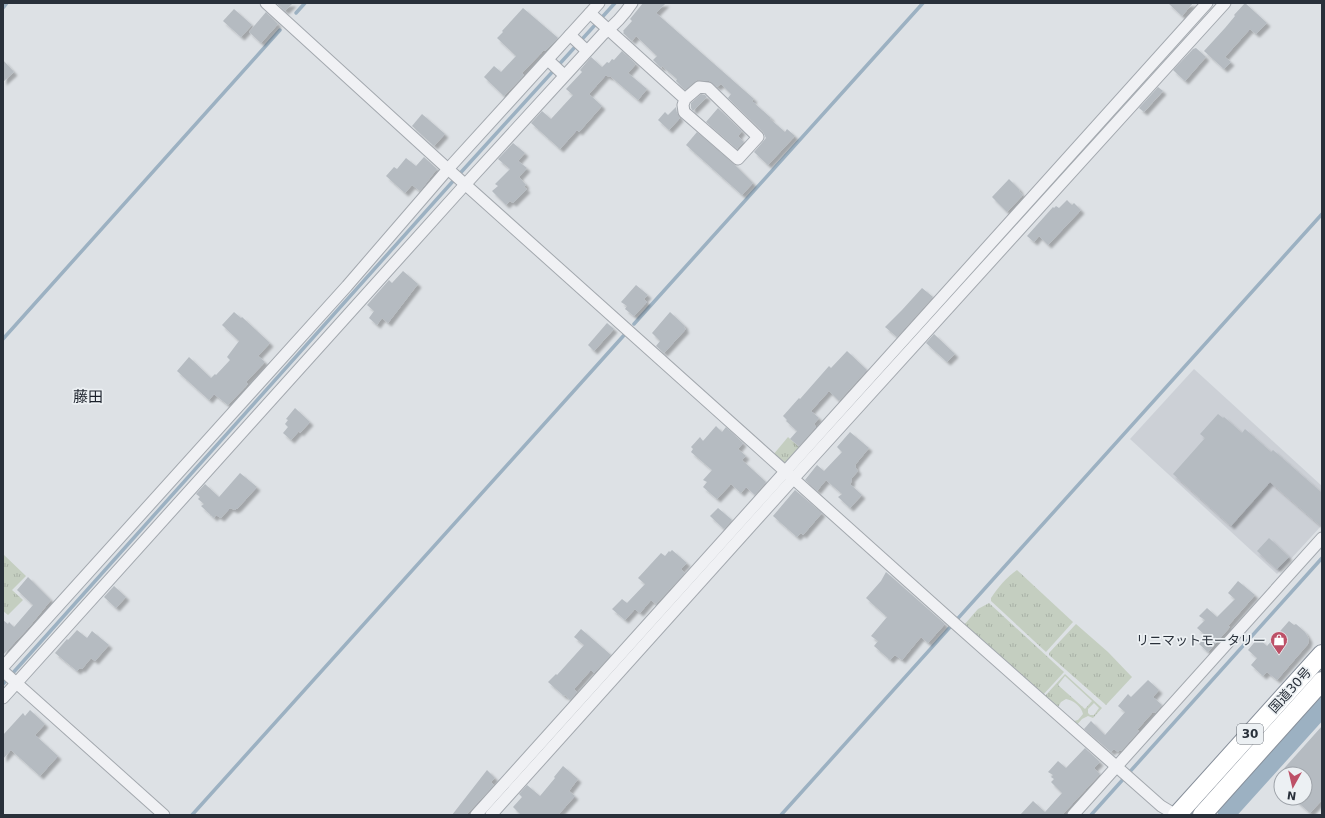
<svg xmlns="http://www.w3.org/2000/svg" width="1325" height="818" font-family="'DejaVu Sans','Noto Sans JP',sans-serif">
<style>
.built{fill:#ccd0d6}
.grass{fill:url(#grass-tufts);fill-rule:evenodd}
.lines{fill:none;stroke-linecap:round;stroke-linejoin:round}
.stream{stroke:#9cb1c2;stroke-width:3.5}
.river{stroke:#9cb1c2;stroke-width:22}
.building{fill:#b5bbc1;filter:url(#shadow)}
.minor-casing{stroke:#a3a8ae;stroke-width:13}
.trunk-casing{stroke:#878f9a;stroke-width:20}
.minor{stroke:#f0f1f4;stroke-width:11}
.trunk{stroke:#fff;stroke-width:18}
.labels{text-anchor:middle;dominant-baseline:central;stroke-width:3.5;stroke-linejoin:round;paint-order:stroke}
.shield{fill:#ecf0f3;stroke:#646a72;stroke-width:1}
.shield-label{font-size:12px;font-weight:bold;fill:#29303a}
.poi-label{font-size:13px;fill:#29303a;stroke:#ecf0f3;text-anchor:end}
.street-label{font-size:13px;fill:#29303a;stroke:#ecf0f3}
.quarter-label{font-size:15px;fill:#1b212b;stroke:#ecf0f3}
</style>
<defs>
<pattern id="grass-tufts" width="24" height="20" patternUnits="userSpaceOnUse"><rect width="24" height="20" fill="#c4cec0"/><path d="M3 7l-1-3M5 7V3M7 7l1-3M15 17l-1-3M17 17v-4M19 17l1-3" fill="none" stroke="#a8b1a6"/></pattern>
<filter id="shadow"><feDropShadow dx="3.5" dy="3.5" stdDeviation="1" flood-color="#0004"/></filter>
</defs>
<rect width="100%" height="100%" fill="#dde1e5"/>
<path class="built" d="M 1194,369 L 1322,486 L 1322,525 L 1277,574 L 1130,439 Z"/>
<g class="grass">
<path d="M 788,437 L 800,448 L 786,464 L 783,464 L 773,455 Z"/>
<path d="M 3,554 L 26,576 L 12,590 L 23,600 L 8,615 L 3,611 Z"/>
<path d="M 1017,570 L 1073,622 L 1046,652 L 991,601 L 991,598 C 998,587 1007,577 1017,570 Z"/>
<path d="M 989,603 L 1064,672 L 1043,695 L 964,625 L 978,609 Z"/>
<path d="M 1076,624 L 1108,652 L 1132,677 L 1106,705 L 1049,655 L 1049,653 Z"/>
<path d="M 1065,674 L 1102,708 L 1093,718 L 1088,716 L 1082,719 L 1076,726 L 1044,697 ZM 1065,676 L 1092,701 L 1085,709 L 1058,685 ZM 1066,699 C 1073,700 1082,707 1083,714 L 1078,720 L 1074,721 L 1058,707 L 1061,702 ZM 1094,703 L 1099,708 L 1094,715 L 1090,715 L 1088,713 L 1088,709 Z"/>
</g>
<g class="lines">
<g class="stream">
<path d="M 3,8 L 7,3"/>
<path d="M 296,13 L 305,3"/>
<path d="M 634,324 L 923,3"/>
<path d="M 3,339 L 280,30"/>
<path d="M 3,684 L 454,180 L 615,3"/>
<path d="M 192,815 L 626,333"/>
<path d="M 483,815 L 528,765"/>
<path d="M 781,815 L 1322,214"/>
<path d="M 1091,815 L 1322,558"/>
</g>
<path class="river" d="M 1228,809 L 1322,705"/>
</g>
<g class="building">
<path d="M 276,3 L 293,3 L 285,11 Z"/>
<path d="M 643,3 L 666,3 L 656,13 L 754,99 L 752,101 L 771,118 L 770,119 L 785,132 L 787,129 L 795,136 L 768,165 L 754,152 L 766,138 L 763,132 L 728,98 L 731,94 L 721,84 L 717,87 L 709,81 L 697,80 L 685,90 L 676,81 L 677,79 L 662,66 L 661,68 L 653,60 L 657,56 L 636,36 L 632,41 L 623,33 L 624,32 L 623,31 L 632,21 L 630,19 Z"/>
<path d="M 1168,3 L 1193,3 L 1182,16 Z"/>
<path d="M 1245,3 L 1267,23 L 1256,34 L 1250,29 L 1225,57 L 1231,62 L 1224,69 L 1204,51 L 1225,28 L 1235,16 L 1234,15 Z"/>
<path d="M 523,8 L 558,38 L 545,51 L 544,50 L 522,73 L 524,75 L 504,96 L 484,77 L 494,66 L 501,72 L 516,56 L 497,38 L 503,32 L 502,31 Z"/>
<path d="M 234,9 L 252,25 L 241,37 L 223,21 Z"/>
<path d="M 266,12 L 278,24 L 261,43 L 249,32 Z"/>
<path d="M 1196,48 L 1206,57 L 1185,81 L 1173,70 L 1193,49 Z"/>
<path d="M 622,51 L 636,64 L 628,73 L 647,89 L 638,100 L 610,76 L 609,77 L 606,75 L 589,94 L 602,106 L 579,132 L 577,130 L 560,149 L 531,123 L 542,111 L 551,119 L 573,95 L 566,89 L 582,72 L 580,70 L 591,57 L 602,67 L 607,62 L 609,63 L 612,59 L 614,60 Z"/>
<path d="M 3,60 L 14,72 L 3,82 Z"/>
<path d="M 1158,87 L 1163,91 L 1144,112 L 1139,108 Z"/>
<path d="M 701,94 L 705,95 L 707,97 L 693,111 L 691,108 L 691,103 Z"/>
<path d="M 676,107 L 677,113 L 680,118 L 669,130 L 658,120 L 665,112 L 668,115 Z"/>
<path d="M 718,108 L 742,131 L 738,136 L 744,142 L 737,149 L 706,122 Z"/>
<path d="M 422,114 L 445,134 L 434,146 L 412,126 Z"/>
<path d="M 697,132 L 735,165 L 753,183 L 742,195 L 686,145 Z"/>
<path d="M 513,143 L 525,153 L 518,161 L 527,168 L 519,177 L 526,185 L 524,187 L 527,189 L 513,203 L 510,201 L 506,205 L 492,191 L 498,186 L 495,184 L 510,169 L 498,159 Z"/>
<path d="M 424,157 L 437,169 L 420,191 L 412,185 L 405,193 L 386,176 L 394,167 L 397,169 L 406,158 L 416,166 Z"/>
<path d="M 1009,179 L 1020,190 L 1019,191 L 1023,195 L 1007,212 L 992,197 Z"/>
<path d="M 1067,200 L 1072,205 L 1074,203 L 1081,210 L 1048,245 L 1039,236 L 1034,242 L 1027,236 L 1053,207 L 1054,208 L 1056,206 L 1059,208 Z"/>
<path d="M 403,271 L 418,284 L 388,323 L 382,318 L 377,325 L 369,318 L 374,311 L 367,305 L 389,280 L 392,283 Z"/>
<path d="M 636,285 L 648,295 L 644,299 L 647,302 L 634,316 L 625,309 L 627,306 L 621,302 Z"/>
<path d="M 922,288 L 933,297 L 897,337 L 885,327 L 902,310 Z"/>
<path d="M 234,312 L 241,318 L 242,317 L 270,343 L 258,356 L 265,362 L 246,382 L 248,384 L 228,405 L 214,394 L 209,400 L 177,371 L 189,357 L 211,378 L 215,374 L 216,375 L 230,360 L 227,357 L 239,341 L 222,325 Z"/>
<path d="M 670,312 L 685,326 L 684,328 L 686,329 L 664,353 L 656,346 L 660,341 L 652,333 Z"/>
<path d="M 607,323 L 614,329 L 594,351 L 588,345 Z"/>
<path d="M 934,334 L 955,354 L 947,362 L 926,343 Z"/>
<path d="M 847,351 L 867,370 L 839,401 L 829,391 L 811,411 L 819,418 L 814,424 L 816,427 L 799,446 L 790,439 L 797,431 L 786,421 L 787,420 L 783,416 L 799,398 L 800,399 L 829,366 L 831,368 Z"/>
<path d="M 295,408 L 310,422 L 300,433 L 299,431 L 291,440 L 283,433 L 288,427 L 285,424 L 288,420 L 286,419 Z"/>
<path d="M 1218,414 L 1223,418 L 1224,417 L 1242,433 L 1245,429 L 1271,452 L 1273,450 L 1322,493 L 1322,527 L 1270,482 L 1231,526 L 1173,474 L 1205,438 L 1200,434 Z"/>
<path d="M 716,426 L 722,432 L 726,427 L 743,443 L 738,449 L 746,456 L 742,460 L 766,482 L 755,495 L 746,487 L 741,493 L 731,484 L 717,499 L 703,487 L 707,482 L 703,480 L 712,470 L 691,452 L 693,449 L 691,447 L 700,437 L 703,441 Z"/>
<path d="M 850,432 L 869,448 L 855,465 L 856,466 L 855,467 L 858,471 L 851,479 L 852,481 L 850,484 L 862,495 L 850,508 L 838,497 L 842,494 L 826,480 L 817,491 L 805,480 L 817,465 L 824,471 L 842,452 L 837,447 Z"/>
<path d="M 240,473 L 257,487 L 237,509 L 237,508 L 235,510 L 230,508 L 221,518 L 216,515 L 214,518 L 201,506 L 204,504 L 198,499 L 200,497 L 196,494 L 205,484 L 219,497 Z"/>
<path d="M 795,490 L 822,513 L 803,535 L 801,533 L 797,537 L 773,516 Z"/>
<path d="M 718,508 L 732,520 L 724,529 L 710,516 Z"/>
<path d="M 1269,538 L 1289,557 L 1277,569 L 1257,551 Z"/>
<path d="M 672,550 L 687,563 L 681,569 L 685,573 L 656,604 L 651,600 L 640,613 L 635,609 L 625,620 L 612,609 L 622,599 L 627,603 L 645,584 L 638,578 L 661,553 L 665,556 L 669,551 L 670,552 Z"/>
<path d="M 886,572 L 945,624 L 928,643 L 921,637 L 902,660 L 895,655 L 890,660 L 874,646 L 878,641 L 871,636 L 887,617 L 866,598 L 881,581 Z"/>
<path d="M 28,577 L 51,600 L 29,627 L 3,655 L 3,620 L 8,624 L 9,622 L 14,627 L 33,605 L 17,590 Z"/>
<path d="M 1238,581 L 1255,595 L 1228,626 L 1230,627 L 1208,652 L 1199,644 L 1202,640 L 1201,638 L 1204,634 L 1197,628 L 1205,620 L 1199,616 L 1207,608 L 1217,617 L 1235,599 L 1228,593 Z"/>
<path d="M 114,586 L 126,597 L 116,608 L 104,597 Z"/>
<path d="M 1289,621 L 1294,625 L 1296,624 L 1305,632 L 1309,639 L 1308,644 L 1277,680 L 1267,672 L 1263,676 L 1251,665 L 1257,658 L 1248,650 L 1258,638 L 1267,646 Z"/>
<path d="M 581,629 L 611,655 L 594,673 L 591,670 L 574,689 L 577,692 L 570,700 L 565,695 L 564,696 L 548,682 L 556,674 L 557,675 L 584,645 L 574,637 Z"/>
<path d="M 77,630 L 87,638 L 92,631 L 109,645 L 95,661 L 91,658 L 82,669 L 80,668 L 77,671 L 55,653 L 67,639 L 68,640 Z"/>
<path d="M 1148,680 L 1159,690 L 1153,697 L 1162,705 L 1155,713 L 1153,712 L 1137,730 L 1139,731 L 1121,751 L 1120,750 L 1118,752 L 1114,749 L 1111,752 L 1084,729 L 1091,721 L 1105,735 L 1125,712 L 1118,706 L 1128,694 L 1131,697 Z"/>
<path d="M 30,710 L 45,724 L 35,735 L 58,756 L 40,776 L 11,750 L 3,759 L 3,735 L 23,713 L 25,716 Z"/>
<path d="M 1322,726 L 1322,800 L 1310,813 L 1293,798 L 1305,798 L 1305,774 L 1279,774 Z"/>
<path d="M 1085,748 L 1100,762 L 1094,768 L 1100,774 L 1062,815 L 1020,815 L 1033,801 L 1045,812 L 1062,793 L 1051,782 L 1054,779 L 1051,777 L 1053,775 L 1048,772 L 1058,761 L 1066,768 Z"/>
<path d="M 563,766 L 578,779 L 569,791 L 575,796 L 558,815 L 521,815 L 513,807 L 522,797 L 519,794 L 527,785 L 540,796 L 555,778 L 554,777 Z"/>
<path d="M 487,770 L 495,778 L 491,782 L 494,785 L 466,815 L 452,815 Z"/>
</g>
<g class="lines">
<defs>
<g id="minor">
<path d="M 266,3 L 448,169 L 951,620 L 1161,806 L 1176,815"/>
<path d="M 590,13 L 685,99 L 683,105 L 684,112 L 738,159 L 758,137 L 708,88 L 699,87 L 685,99"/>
<path d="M 570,35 L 587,51"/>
<path d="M 548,60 L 564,75"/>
<path d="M 3,667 L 347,286 L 448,169 L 599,3"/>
<path d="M 3,671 L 164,815"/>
<path d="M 3,698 L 462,188 L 603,34 C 615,25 624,15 632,3"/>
<path d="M 476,815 L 1207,3"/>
<path d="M 491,815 L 794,478 L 1225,3"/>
<path d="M 1073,815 L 1322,538"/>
</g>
<g id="trunk">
<path d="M 1177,815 L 1322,654"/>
<path d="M 1202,815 L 1322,681"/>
</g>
</defs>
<use href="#minor" class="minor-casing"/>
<use href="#trunk" class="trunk-casing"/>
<use href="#minor" class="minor"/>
<use href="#trunk" class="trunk"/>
</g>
<defs>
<symbol id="shop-pin" viewBox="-11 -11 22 30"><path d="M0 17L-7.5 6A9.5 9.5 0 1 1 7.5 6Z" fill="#bd5067" stroke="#ecf0f3"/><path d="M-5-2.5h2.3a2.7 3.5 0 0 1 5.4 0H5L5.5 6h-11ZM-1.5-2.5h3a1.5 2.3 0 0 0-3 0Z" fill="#fff"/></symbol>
</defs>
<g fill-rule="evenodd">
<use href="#shop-pin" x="1269" y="630" width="20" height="27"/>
</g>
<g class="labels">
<rect class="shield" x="1237" y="724" width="26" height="20" rx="3"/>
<g class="shield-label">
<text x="1250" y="734">30</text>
</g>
<g class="poi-label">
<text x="1266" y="640">リニマットモータリー</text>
</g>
<g class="street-label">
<text transform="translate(1290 690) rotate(-48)">国道30号</text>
</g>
<g class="quarter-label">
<text x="88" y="397">藤田</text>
</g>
</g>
<rect width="1325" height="818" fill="none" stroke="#29303a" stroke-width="8"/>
<g transform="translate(1293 786) rotate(188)"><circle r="19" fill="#ecf0f3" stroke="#9ea3a9"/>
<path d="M0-3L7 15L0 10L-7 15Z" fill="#bd5067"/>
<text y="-6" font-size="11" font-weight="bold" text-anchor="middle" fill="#29303a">N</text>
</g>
</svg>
